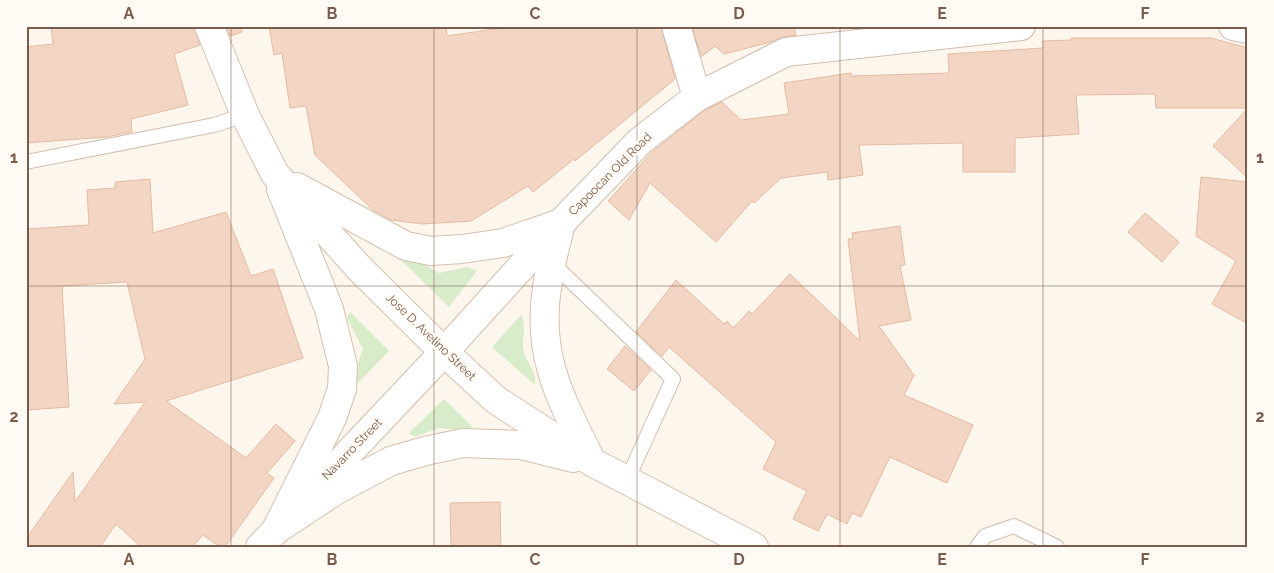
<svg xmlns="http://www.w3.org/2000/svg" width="1274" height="573" font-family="Raleway,sans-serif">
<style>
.green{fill:#d8ecc9}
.building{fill:#f3d5c3;stroke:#e6bba3}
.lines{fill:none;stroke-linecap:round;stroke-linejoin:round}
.service-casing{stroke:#d1beb0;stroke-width:16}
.minor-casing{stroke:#d1beb0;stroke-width:30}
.tertiary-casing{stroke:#d1beb0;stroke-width:30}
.secondary-casing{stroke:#d6c0b0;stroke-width:30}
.service{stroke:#fff;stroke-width:14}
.minor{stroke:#fff;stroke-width:28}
.tertiary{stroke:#fff;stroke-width:28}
.secondary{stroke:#fff;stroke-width:28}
.grid{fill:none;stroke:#7a5c4d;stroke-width:1;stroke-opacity:0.55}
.labels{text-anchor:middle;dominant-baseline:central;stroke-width:5;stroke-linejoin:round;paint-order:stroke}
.street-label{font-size:12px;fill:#7a5c4d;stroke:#fffaf3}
.neatline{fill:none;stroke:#7a5c4d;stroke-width:2}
.grid-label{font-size:16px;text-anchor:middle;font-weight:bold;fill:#7a5c4d}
</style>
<rect width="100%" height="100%" fill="#fdf6ec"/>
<g class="green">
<path d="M 406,254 L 439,273 L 467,267 L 477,271 L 449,307 L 398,257 Z"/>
<path d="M 350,312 L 389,351 L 356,385 L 353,378 L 363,349 L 347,318 Z"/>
<path d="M 521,315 C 527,325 522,337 523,347 C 524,361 538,371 535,385 L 492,347 Z"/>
<path d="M 444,399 L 473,427 L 468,431 L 440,428 L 414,437 L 409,433 Z"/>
</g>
<g class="building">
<path d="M 51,26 L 194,26 L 200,45 L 174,54 L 188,105 L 131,119 L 132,132 L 106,137 L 26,143 L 26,47 L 53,44 Z"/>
<path d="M 226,26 L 241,26 L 242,32 L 230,36 Z"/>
<path d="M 269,26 L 446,26 L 447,36 L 514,26 L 661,26 L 675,79 L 575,161 L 574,159 L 533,192 L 528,186 L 471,221 L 422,224 L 391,220 L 373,210 L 315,155 L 306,106 L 290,108 L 282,53 L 274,55 Z"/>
<path d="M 692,26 L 794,26 L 796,35 L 784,37 L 771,42 L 724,54 L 715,46 L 701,57 Z"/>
<path d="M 1071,38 L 1211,38 L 1248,48 L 1248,108 L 1156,108 L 1155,94 L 1076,95 L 1079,134 L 1015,138 L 1015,172 L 963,172 L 963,143 L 859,145 L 863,175 L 828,180 L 827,172 L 781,178 L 754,203 L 752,201 L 716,242 L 650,183 L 629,220 L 608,201 L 652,152 L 705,110 L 722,102 L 741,120 L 789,114 L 784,83 L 851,73 L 851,76 L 949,73 L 948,54 L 1043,48 L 1043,41 L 1071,40 Z"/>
<path d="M 1248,108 L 1248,178 L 1213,146 Z"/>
<path d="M 1201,177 L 1248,182 L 1248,324 L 1212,304 L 1236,261 L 1196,236 Z"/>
<path d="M 150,179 L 153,233 L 226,212 L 251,276 L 273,269 L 303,358 L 166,401 L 246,458 L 276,424 L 295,441 L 267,473 L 274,478 L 225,547 L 220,547 L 203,535 L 192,547 L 141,547 L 116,524 L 100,547 L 26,547 L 26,539 L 73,472 L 75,502 L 145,402 L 114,404 L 145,359 L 127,282 L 62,286 L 69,407 L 26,410 L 26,229 L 89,225 L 87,190 L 115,188 L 115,182 Z"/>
<path d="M 1145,213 L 1179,242 L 1162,262 L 1128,232 Z"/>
<path d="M 900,226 L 905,265 L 900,266 L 911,320 L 879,326 L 914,375 L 904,395 L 973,425 L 947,483 L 890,457 L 861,517 L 852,513 L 847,524 L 827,514 L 818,531 L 793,519 L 807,491 L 763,469 L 776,442 L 669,347 L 662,356 L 636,332 L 676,280 L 724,324 L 727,321 L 733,328 L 749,311 L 752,314 L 790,274 L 860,341 L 848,239 L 853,239 L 852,233 Z"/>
<path d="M 625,346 L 651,370 L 634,391 L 607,369 Z"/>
<path d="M 500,502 L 501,547 L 451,547 L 450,503 Z"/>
</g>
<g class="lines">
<defs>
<g id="service">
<path d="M 26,162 L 214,125 L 245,115"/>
<path d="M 552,263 L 673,379 L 627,480"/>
<path d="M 977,547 L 985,536 L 1014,526 L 1057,547"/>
</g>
<path id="minor" d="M 676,26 L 697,97"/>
<g id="tertiary">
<path d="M 1233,26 L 1248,29"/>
<path d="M 260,547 L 444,352 L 561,223 L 640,141 L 697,97 L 786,52 L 1021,26"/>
</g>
<g id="secondary">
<path d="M 209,26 L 245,115 L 275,174 L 360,269 L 444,352 L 496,400 L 592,462 L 754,547"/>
<path d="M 297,187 L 406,246 L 431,251 L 462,249 L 503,243 L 561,223"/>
<path d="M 561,223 C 556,244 550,265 547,287 C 536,358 562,401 592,462"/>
<path d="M 277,529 L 338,489 L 391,461 L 425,451 L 463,443 L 521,445 L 573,458"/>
<path d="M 276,530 L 332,418 L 342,389 L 343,366 L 329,309 L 281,189"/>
</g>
</defs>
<use href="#service" class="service-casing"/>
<use href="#minor" class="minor-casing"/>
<use href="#tertiary" class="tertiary-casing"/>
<use href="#secondary" class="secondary-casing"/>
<use href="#service" class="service"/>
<use href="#minor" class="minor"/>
<use href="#tertiary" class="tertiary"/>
<use href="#secondary" class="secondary"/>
</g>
<path class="grid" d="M 231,26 L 231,547M 434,26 L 434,547M 637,26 L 637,547M 840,26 L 840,547M 1043,26 L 1043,547M 26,286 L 1248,286"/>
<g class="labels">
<g class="street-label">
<text transform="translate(610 174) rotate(-45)">Capoocan Old Road</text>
<text transform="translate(431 337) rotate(44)">Jose D. Avelino Street</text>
<text transform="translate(352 449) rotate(-46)">Navarro Street</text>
</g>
</g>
<rect width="1274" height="573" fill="none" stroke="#fffaf3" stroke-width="55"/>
<rect x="28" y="28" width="1218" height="518" class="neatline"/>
<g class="grid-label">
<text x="129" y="19">A</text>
<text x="332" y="19">B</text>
<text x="535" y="19">C</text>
<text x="739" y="19">D</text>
<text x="942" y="19">E</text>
<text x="1145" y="19">F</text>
<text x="14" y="163">1</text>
<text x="1260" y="163">1</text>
<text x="14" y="422">2</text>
<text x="1260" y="422">2</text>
<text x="129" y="565">A</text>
<text x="332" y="565">B</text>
<text x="535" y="565">C</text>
<text x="739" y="565">D</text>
<text x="942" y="565">E</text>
<text x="1145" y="565">F</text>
</g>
</svg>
